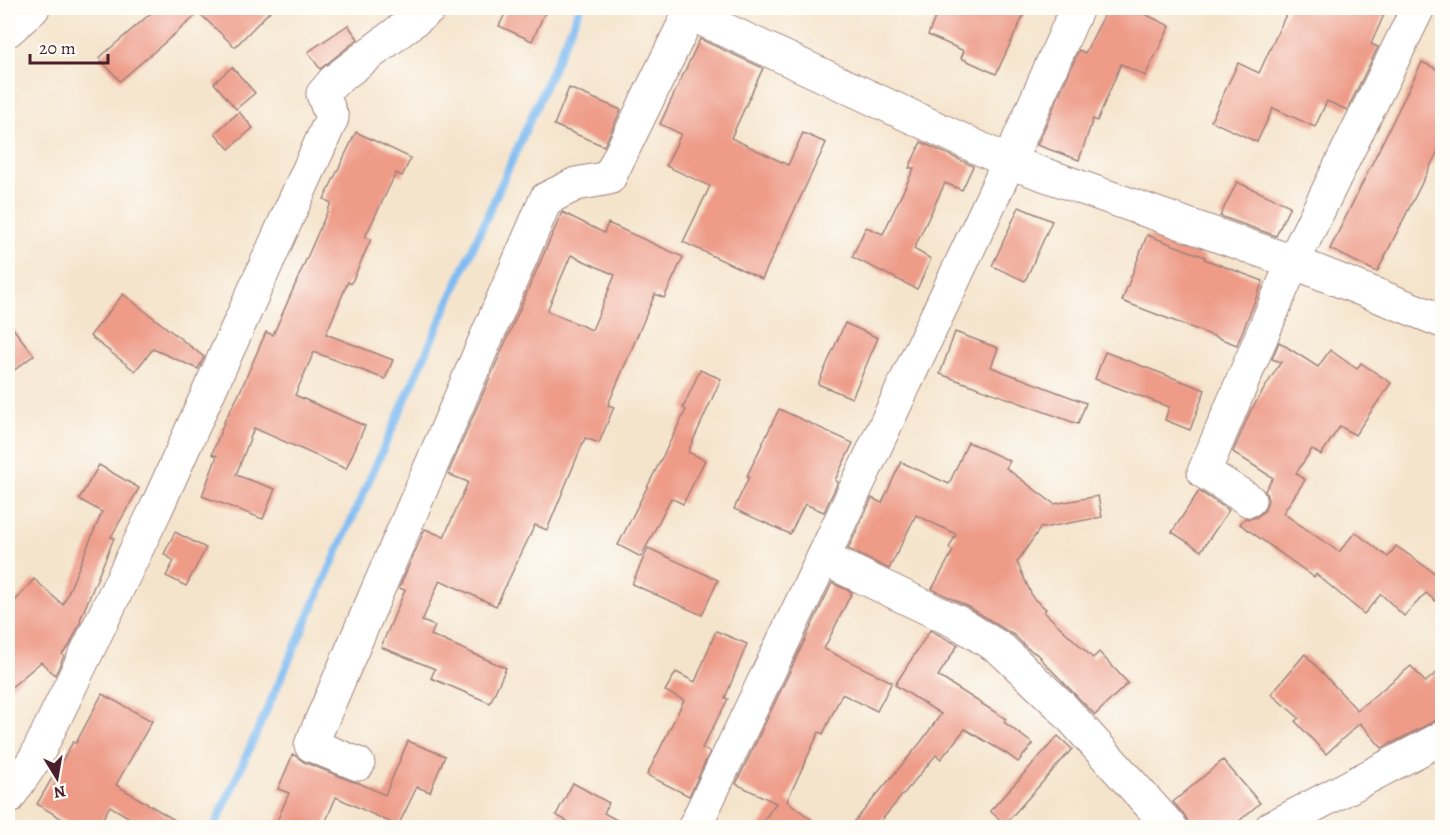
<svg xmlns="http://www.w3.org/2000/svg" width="1450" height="835" font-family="Alegreya,serif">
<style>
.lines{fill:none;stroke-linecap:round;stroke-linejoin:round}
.stream{stroke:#7fbcf2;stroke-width:8}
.building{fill:#ee9b88;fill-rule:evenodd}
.minor-casing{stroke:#a0827c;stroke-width:35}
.minor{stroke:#fff;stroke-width:33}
</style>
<rect width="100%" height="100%" fill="#fdfcf7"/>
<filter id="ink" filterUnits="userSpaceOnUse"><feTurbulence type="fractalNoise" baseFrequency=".0167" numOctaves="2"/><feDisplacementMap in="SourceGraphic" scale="12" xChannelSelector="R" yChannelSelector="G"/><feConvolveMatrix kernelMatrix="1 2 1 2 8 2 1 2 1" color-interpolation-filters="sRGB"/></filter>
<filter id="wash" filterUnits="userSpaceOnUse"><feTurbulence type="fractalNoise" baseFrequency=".008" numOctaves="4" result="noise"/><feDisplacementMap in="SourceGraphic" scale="24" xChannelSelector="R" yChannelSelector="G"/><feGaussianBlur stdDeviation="1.35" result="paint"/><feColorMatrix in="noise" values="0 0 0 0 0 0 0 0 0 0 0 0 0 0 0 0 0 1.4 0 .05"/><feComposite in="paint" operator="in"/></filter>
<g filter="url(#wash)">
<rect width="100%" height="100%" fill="#f5e4cc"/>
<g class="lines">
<path class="stream" d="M 214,828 L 580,8"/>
</g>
<g id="blocks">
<g class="building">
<path d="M 157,8 L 273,8 L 235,47 L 199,13 L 120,81 L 99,58 Z"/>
<path d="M 508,8 L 547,8 L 532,41 L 499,26 Z"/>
<path d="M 939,8 L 1027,8 L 996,74 L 961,58 L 964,51 L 928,35 Z"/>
<path d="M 1108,8 L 1132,8 L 1170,26 L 1145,76 L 1121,64 L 1097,121 L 1093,119 L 1079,160 L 1037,145 L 1079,50 L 1085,53 Z"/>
<path d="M 1289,8 L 1387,8 L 1371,44 L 1378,47 L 1347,110 L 1327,101 L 1315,127 L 1273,108 L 1257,142 L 1211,121 L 1238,63 L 1259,73 Z"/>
<path d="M 348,25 L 358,39 L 320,69 L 308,52 Z"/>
<path d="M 700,39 L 763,68 L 731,138 L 788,165 L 803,133 L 826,143 L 762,279 L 683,242 L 710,186 L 666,166 L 681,134 L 660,124 Z"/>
<path d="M 1422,62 L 1443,72 L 1443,141 L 1377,272 L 1330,249 Z"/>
<path d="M 232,67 L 255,93 L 236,109 L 214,83 Z"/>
<path d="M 569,88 L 621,110 L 604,146 L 554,125 Z"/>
<path d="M 239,112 L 253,128 L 229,149 L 215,133 Z"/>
<path d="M 356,132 L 411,158 L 402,176 L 396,173 L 365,237 L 371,239 L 351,284 L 348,282 L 326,334 L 393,360 L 385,379 L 314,352 L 295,395 L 365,426 L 346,469 L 254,428 L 236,475 L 275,489 L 263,519 L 202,496 L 217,456 L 212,454 L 225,420 L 238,396 L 266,332 L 273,335 L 331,203 L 324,199 Z"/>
<path d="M 921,142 L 973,166 L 962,190 L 945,183 L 914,249 L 931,259 L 917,289 L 852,257 L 866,227 L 883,234 L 914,168 L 909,168 Z"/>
<path d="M 1237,182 L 1290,206 L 1276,236 L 1220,216 Z"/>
<path d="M 1019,207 L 1052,221 L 1025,281 L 992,266 Z"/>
<path d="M 562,212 L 604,233 L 608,223 L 683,257 L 664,298 L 655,294 L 608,405 L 614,407 L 599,443 L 585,438 L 547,530 L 535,525 L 496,606 L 440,580 L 422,621 L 435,626 L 431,635 L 506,668 L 490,703 L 431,678 L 435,669 L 381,647 L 405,590 L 399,588 L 425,529 L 444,537 L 468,482 L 448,474 ZM 571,255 L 615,275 L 592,330 L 547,311 Z"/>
<path d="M 1147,235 L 1205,257 L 1204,259 L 1263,281 L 1237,345 L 1122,301 Z"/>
<path d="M 123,294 L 204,357 L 198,369 L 153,349 L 135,371 L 90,336 Z"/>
<path d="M 8,322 L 34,355 L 8,375 Z"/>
<path d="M 845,323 L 878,338 L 852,398 L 818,384 Z"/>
<path d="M 955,332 L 998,348 L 991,367 L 1086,403 L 1078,424 L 940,374 Z"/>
<path d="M 1279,342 L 1318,367 L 1330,350 L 1357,369 L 1361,363 L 1391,383 L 1355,435 L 1340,426 L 1321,455 L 1312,449 L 1296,473 L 1305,480 L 1283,513 L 1339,552 L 1355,532 L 1388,557 L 1396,546 L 1443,579 L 1443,607 L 1426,593 L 1404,616 L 1381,594 L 1364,614 L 1316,574 L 1314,577 L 1240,524 L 1245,518 L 1249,519 L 1257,517 L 1265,510 L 1268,500 L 1265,490 L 1273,478 L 1233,452 L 1251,410 L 1281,362 L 1272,359 Z"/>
<path d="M 1105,352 L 1205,390 L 1190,430 L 1165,420 L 1169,407 L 1095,379 Z"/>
<path d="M 700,370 L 721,379 L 688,452 L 705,460 L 683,504 L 671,498 L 641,557 L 618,545 L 686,410 L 683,408 Z"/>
<path d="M 779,409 L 853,443 L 835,480 L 838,482 L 824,512 L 805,504 L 790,534 L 734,509 L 749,477 L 747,476 Z"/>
<path d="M 968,442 L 1010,461 L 1006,468 L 1054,504 L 1098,496 L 1102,517 L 1043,528 L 1041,527 L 1017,562 L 1033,598 L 1046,609 L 1044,612 L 1093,658 L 1099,652 L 1128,683 L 1095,715 L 1040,658 L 1041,657 L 1027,648 L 1014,635 L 969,607 L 932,589 L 953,551 L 949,548 L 956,534 L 916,515 L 889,569 L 848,549 L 872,498 L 882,503 L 901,462 L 949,484 Z"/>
<path d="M 99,465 L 139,488 L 111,537 L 114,538 L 80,620 L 81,621 L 69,646 L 62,654 L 64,656 L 55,675 L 41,662 L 8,690 L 8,609 L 34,579 L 63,605 L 102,512 L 79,499 Z"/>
<path d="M 1199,491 L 1229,510 L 1201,551 L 1172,532 Z"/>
<path d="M 175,532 L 206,548 L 186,586 L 166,576 L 174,561 L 164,554 Z"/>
<path d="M 648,548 L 718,580 L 702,615 L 632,584 Z"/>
<path d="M 832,583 L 852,592 L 824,649 L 892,682 L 877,711 L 842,694 L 823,734 L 819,732 L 787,801 L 823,828 L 758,828 L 776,803 L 736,784 Z"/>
<path d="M 930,630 L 958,645 L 938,676 L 1006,719 L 1004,722 L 1033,744 L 1018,762 L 1007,754 L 965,729 L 941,759 L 936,755 L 875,828 L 849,828 L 921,742 L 941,714 L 895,685 Z"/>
<path d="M 716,631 L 747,644 L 725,698 L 728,699 L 702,748 L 710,752 L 689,796 L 647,775 L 684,700 L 665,691 L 676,672 L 695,682 Z"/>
<path d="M 1305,654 L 1357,710 L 1411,666 L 1425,682 L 1443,668 L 1443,715 L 1435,721 L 1382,748 L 1360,723 L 1326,754 L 1295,721 L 1299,718 L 1271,694 Z"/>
<path d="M 102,694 L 152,721 L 116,785 L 188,828 L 146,828 L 110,806 L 97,828 L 77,828 L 37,804 L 73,742 L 76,743 Z"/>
<path d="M 1058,736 L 1072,749 L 1005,824 L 990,811 Z"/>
<path d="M 408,741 L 445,756 L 430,792 L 417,787 L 398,826 L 336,797 L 323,828 L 274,828 L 289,793 L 278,789 L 293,754 L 304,762 L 351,781 L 359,783 L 385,795 Z"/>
<path d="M 1223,760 L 1260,803 L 1231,828 L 1189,828 L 1189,824 L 1185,816 L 1173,802 Z"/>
<path d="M 573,783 L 609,803 L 604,813 L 631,828 L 579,828 L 556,815 Z"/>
</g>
</g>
</g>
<g filter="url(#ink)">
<use href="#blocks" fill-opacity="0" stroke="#a0827c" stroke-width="1.5"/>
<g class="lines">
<defs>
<g id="minor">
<path d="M 689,13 L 1009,162 L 1293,262 L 1442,321"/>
<path d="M 8,30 L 33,8"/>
<path d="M 1249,500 L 1204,472 L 1293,262 L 1418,8"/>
<path d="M 823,558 L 959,623 L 1001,649 L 1061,706 L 1171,828"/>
<path d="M 358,764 L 311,745 L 546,199 L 576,184 L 609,178 L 692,8"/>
<path d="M 8,798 L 36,757 L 156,509 L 332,118 L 323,94 L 334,81 L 430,8"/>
<path d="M 694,828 L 823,558 L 1009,162 L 1077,8"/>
<path d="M 1271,828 L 1442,738"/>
</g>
</defs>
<use href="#minor" class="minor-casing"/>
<use href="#minor" class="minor"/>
</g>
</g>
<rect width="1450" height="835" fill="none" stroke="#fdfcf7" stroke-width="30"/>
<g transform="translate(57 778) rotate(169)" stroke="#fdfcf7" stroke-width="4.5" paint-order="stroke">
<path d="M0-4.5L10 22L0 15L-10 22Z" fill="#4a1f2b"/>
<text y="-9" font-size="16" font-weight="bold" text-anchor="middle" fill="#4a1f2b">N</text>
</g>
<path d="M30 54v9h78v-9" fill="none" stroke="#4a1f2b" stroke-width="3"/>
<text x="39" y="54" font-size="18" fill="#4a1f2b" stroke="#fdfcf7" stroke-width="4.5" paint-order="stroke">20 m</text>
</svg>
